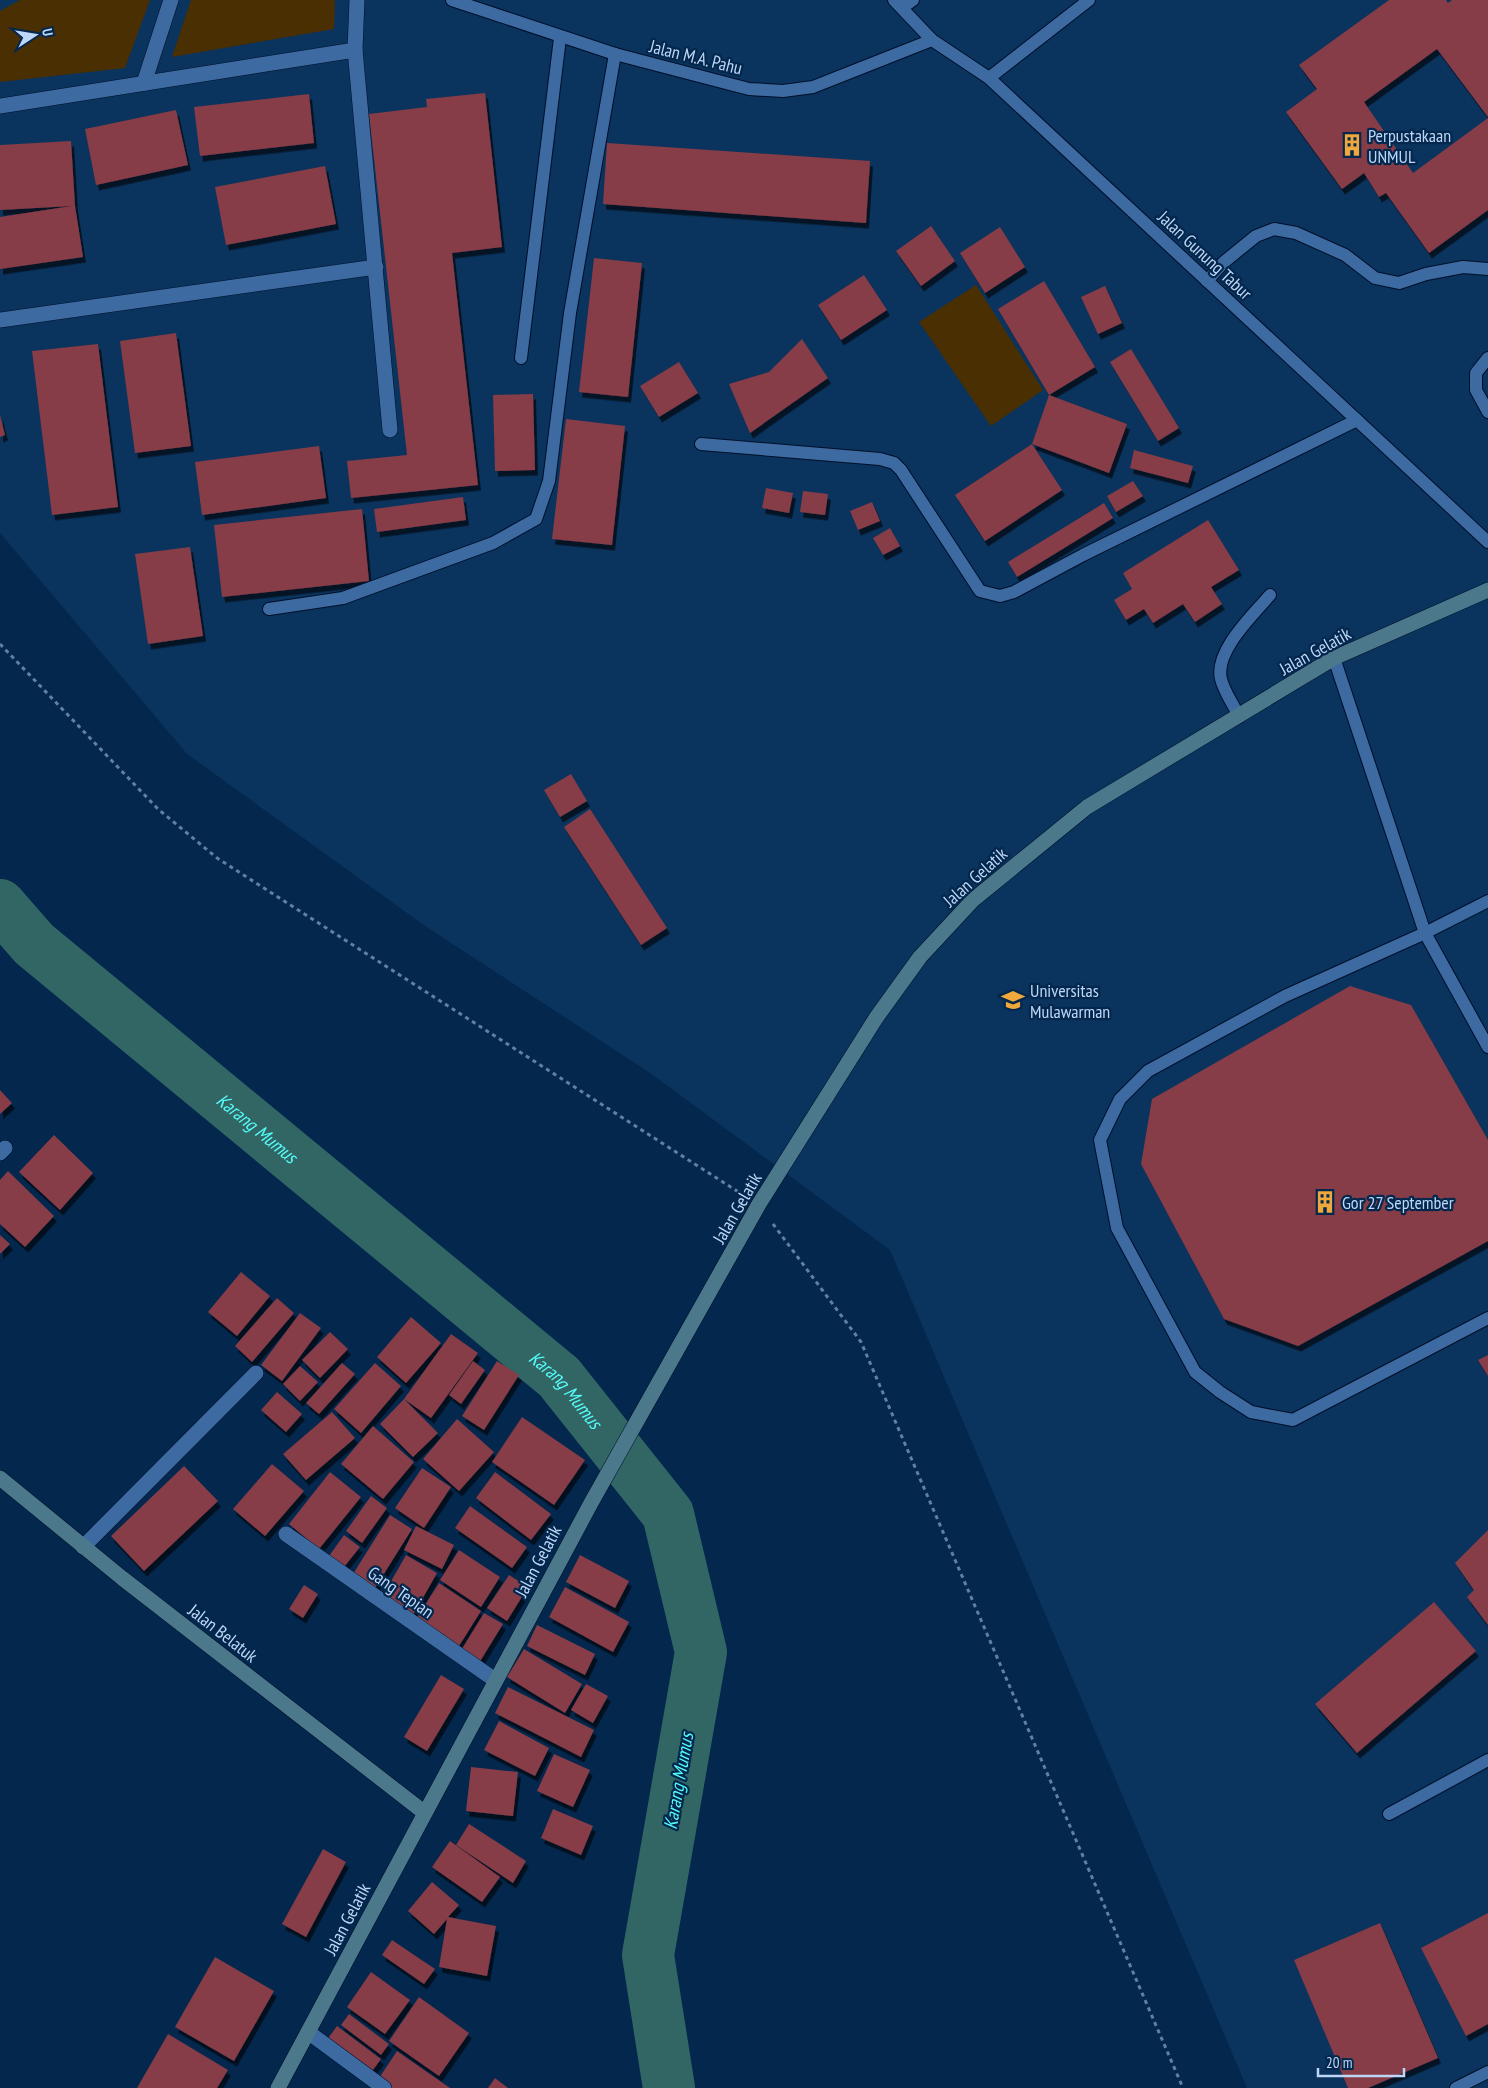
<svg xmlns="http://www.w3.org/2000/svg" width="1488" height="2088" font-family="'PT Sans Narrow',sans-serif">
<style>
.built{fill:#0a335d}
.green{fill:#4a2f02}
.lines{fill:none;stroke-linecap:round;stroke-linejoin:round}
.river{stroke:#326665;stroke-width:52}
.building{fill:#863c46;filter:url(#shadow)}
.lane-casing{stroke:#000f29;stroke-width:14}
.street-casing{stroke:#000f29;stroke-width:16}
.secondary-casing{stroke:#000f29;stroke-width:16}
.path{stroke:#6180a2;stroke-width:3;stroke-dasharray:4 4;stroke-linecap:butt}
.lane{stroke:#3c6aa1;stroke-width:12}
.street{stroke:#3c6aa1;stroke-width:15}
.secondary{stroke:#4c788b;stroke-width:15}
.labels{text-anchor:middle;dominant-baseline:central;stroke-width:4.5;stroke-linejoin:round;paint-order:stroke}
.street-label{font-size:18px;fill:#bed7f6;stroke:#03274d}
.poi-label{font-size:18px;fill:#bed7f6;stroke:#03274d;text-anchor:start}
.water-label{font-size:19px;font-style:italic;fill:#54fcf9;stroke:#03274d}
</style>
<defs>
<filter id="shadow"><feDropShadow dx="3" dy="5.5" stdDeviation="0" flood-color="#0009"/></filter>
</defs>
<rect width="100%" height="100%" fill="#03274d"/>
<path class="built" d="M 0,0 L 1488,0 L 1488,2088 L 1247,2088 L 890,1250 L 650,1073 L 425,926 L 187,754 L 0,533 Z"/>
<g class="green">
<path d="M 20,0 L 150,0 L 125,68 L 0,82 L 0,11 Z"/>
<path d="M 191,0 L 335,0 L 334,29 L 172,57 Z"/>
<path d="M 976,285 L 1043,390 L 991,426 L 919,322 Z"/>
</g>
<g class="lines">
<path class="river" id="s1" d="M 0,905 L 34,944 L 559,1377 L 668,1514 L 701,1652 L 648,1955 L 669,2088"/>
</g>
<g class="building">
<path d="M 1389,0 L 1446,0 L 1448,3 L 1452,0 L 1488,0 L 1488,117 L 1437,49 L 1364,102 L 1413,173 L 1488,118 L 1488,210 L 1429,253 L 1386,193 L 1379,197 L 1364,173 L 1342,189 L 1286,112 L 1317,89 L 1299,65 Z"/>
<path d="M 485,93 L 502,247 L 452,253 L 478,485 L 351,498 L 347,461 L 407,455 L 369,114 L 427,107 L 426,99 Z"/>
<path d="M 309,94 L 314,143 L 200,156 L 194,107 Z"/>
<path d="M 176,110 L 188,165 L 96,185 L 85,129 Z"/>
<path d="M 71,141 L 75,206 L 83,257 L 0,269 L 0,217 L 72,206 L 0,210 L 0,145 Z"/>
<path d="M 607,143 L 870,161 L 866,223 L 603,204 Z"/>
<path d="M 325,166 L 336,224 L 226,245 L 215,187 Z"/>
<path d="M 931,226 L 955,261 L 921,286 L 896,251 Z"/>
<path d="M 1000,227 L 1025,267 L 985,293 L 960,253 Z"/>
<path d="M 594,258 L 642,263 L 628,397 L 579,392 Z"/>
<path d="M 864,275 L 887,310 L 841,340 L 818,305 Z"/>
<path d="M 1044,281 L 1095,367 L 1049,395 L 1127,424 L 1109,473 L 1032,444 L 1062,490 L 985,541 L 955,495 L 1032,444 L 1049,395 L 998,309 Z"/>
<path d="M 1105,286 L 1122,323 L 1098,334 L 1081,297 Z"/>
<path d="M 176,333 L 191,446 L 135,453 L 120,341 Z"/>
<path d="M 802,339 L 828,378 L 750,433 L 729,384 L 769,372 Z"/>
<path d="M 98,344 L 118,507 L 52,515 L 32,351 Z"/>
<path d="M 1131,349 L 1179,428 L 1158,441 L 1110,362 Z"/>
<path d="M 679,362 L 698,393 L 659,417 L 640,386 Z"/>
<path d="M 533,394 L 535,470 L 495,471 L 493,395 Z"/>
<path d="M 0,415 L 5,435 L 0,437 Z"/>
<path d="M 566,419 L 625,426 L 612,545 L 552,539 Z"/>
<path d="M 319,446 L 326,498 L 202,515 L 195,462 Z"/>
<path d="M 1134,450 L 1193,466 L 1188,483 L 1130,468 Z"/>
<path d="M 1133,481 L 1143,496 L 1116,512 L 1107,496 Z"/>
<path d="M 766,488 L 793,493 L 789,513 L 762,508 Z"/>
<path d="M 803,491 L 828,494 L 825,515 L 800,512 Z"/>
<path d="M 463,497 L 466,520 L 377,532 L 374,509 Z"/>
<path d="M 872,502 L 880,521 L 858,530 L 850,511 Z"/>
<path d="M 1104,503 L 1113,518 L 1017,577 L 1008,562 Z"/>
<path d="M 362,509 L 369,581 L 222,597 L 214,525 Z"/>
<path d="M 1208,520 L 1239,570 L 1211,587 L 1222,604 L 1195,622 L 1183,604 L 1153,623 L 1144,609 L 1126,620 L 1114,600 L 1132,589 L 1123,573 Z"/>
<path d="M 890,528 L 900,546 L 883,555 L 873,538 Z"/>
<path d="M 190,547 L 203,636 L 148,644 L 135,554 Z"/>
<path d="M 571,774 L 587,801 L 560,817 L 544,790 Z"/>
<path d="M 590,809 L 667,928 L 641,945 L 564,827 Z"/>
<path d="M 1350,986 L 1411,1005 L 1488,1140 L 1488,1241 L 1298,1346 L 1224,1319 L 1141,1164 L 1152,1099 Z"/>
<path d="M 0,1090 L 12,1103 L 0,1114 Z"/>
<path d="M 54,1135 L 93,1173 L 60,1210 L 19,1172 Z"/>
<path d="M 8,1171 L 54,1216 L 25,1247 L 0,1224 L 0,1180 Z"/>
<path d="M 0,1235 L 10,1244 L 0,1254 Z"/>
<path d="M 241,1272 L 270,1296 L 237,1336 L 208,1312 Z"/>
<path d="M 277,1298 L 294,1313 L 252,1362 L 235,1346 Z"/>
<path d="M 300,1313 L 321,1328 L 282,1381 L 261,1365 Z"/>
<path d="M 411,1317 L 441,1343 L 406,1383 L 377,1357 Z"/>
<path d="M 330,1332 L 348,1349 L 320,1378 L 302,1360 Z"/>
<path d="M 451,1334 L 478,1353 L 431,1418 L 404,1399 L 438,1433 L 413,1457 L 380,1424 L 404,1399 Z"/>
<path d="M 1488,1355 L 1488,1376 L 1478,1360 Z"/>
<path d="M 473,1361 L 485,1370 L 461,1404 L 449,1395 Z"/>
<path d="M 497,1361 L 519,1375 L 484,1430 L 462,1416 Z"/>
<path d="M 342,1363 L 355,1374 L 319,1414 L 306,1403 Z"/>
<path d="M 375,1363 L 401,1386 L 361,1433 L 334,1409 Z"/>
<path d="M 300,1366 L 318,1382 L 300,1401 L 283,1384 Z"/>
<path d="M 277,1392 L 302,1414 L 286,1432 L 261,1410 Z"/>
<path d="M 332,1412 L 355,1438 L 306,1480 L 283,1454 Z"/>
<path d="M 522,1417 L 585,1460 L 554,1505 L 492,1462 Z"/>
<path d="M 457,1419 L 494,1452 L 459,1491 L 423,1459 Z"/>
<path d="M 373,1426 L 414,1462 L 383,1499 L 341,1464 Z"/>
<path d="M 272,1464 L 304,1491 L 265,1536 L 233,1509 Z"/>
<path d="M 184,1466 L 218,1501 L 144,1571 L 111,1536 Z"/>
<path d="M 422,1468 L 451,1487 L 424,1528 L 395,1508 Z"/>
<path d="M 330,1472 L 361,1497 L 319,1549 L 289,1524 Z"/>
<path d="M 495,1472 L 551,1514 L 531,1540 L 476,1498 Z"/>
<path d="M 371,1496 L 387,1508 L 362,1543 L 346,1531 Z"/>
<path d="M 470,1506 L 527,1547 L 512,1568 L 455,1528 Z"/>
<path d="M 390,1515 L 412,1529 L 375,1588 L 353,1574 Z"/>
<path d="M 416,1526 L 454,1545 L 442,1569 L 404,1550 Z"/>
<path d="M 1488,1530 L 1488,1625 L 1467,1597 L 1474,1590 L 1455,1563 Z"/>
<path d="M 344,1535 L 360,1547 L 344,1567 L 329,1556 Z"/>
<path d="M 459,1550 L 500,1577 L 481,1607 L 440,1580 Z"/>
<path d="M 406,1555 L 437,1573 L 412,1617 L 381,1599 Z"/>
<path d="M 580,1555 L 629,1581 L 615,1608 L 566,1582 Z"/>
<path d="M 509,1575 L 528,1587 L 507,1621 L 487,1608 Z"/>
<path d="M 439,1583 L 481,1611 L 459,1646 L 416,1619 Z"/>
<path d="M 304,1585 L 318,1594 L 303,1618 L 289,1609 Z"/>
<path d="M 565,1587 L 629,1622 L 613,1652 L 549,1617 Z"/>
<path d="M 1434,1602 L 1476,1651 L 1357,1753 L 1315,1704 Z"/>
<path d="M 484,1613 L 503,1624 L 479,1663 L 460,1652 Z"/>
<path d="M 537,1625 L 595,1654 L 585,1675 L 527,1646 Z"/>
<path d="M 524,1649 L 582,1684 L 565,1713 L 507,1677 Z"/>
<path d="M 441,1675 L 464,1689 L 427,1751 L 404,1737 Z"/>
<path d="M 586,1684 L 608,1696 L 593,1723 L 571,1710 Z"/>
<path d="M 508,1687 L 594,1730 L 581,1757 L 495,1713 Z"/>
<path d="M 499,1721 L 549,1748 L 535,1776 L 484,1750 Z"/>
<path d="M 554,1754 L 590,1770 L 573,1807 L 537,1791 Z"/>
<path d="M 471,1767 L 518,1772 L 513,1816 L 466,1811 Z"/>
<path d="M 553,1809 L 593,1826 L 581,1855 L 541,1838 Z"/>
<path d="M 469,1824 L 526,1861 L 513,1883 L 456,1845 Z"/>
<path d="M 450,1841 L 500,1877 L 482,1902 L 432,1867 Z"/>
<path d="M 323,1849 L 346,1862 L 306,1937 L 282,1924 Z"/>
<path d="M 432,1882 L 459,1905 L 448,1917 L 496,1926 L 487,1976 L 439,1967 L 447,1919 L 434,1934 L 408,1911 Z"/>
<path d="M 1488,1913 L 1488,2024 L 1466,2036 L 1421,1948 Z"/>
<path d="M 1380,1923 L 1438,2058 L 1368,2088 L 1348,2088 L 1294,1960 Z"/>
<path d="M 392,1940 L 435,1969 L 424,1984 L 382,1955 Z"/>
<path d="M 215,1957 L 274,1991 L 234,2061 L 175,2027 Z"/>
<path d="M 371,1972 L 410,2000 L 385,2034 L 347,2007 Z"/>
<path d="M 419,1997 L 469,2033 L 439,2076 L 389,2041 Z"/>
<path d="M 349,2014 L 389,2044 L 381,2055 L 341,2025 Z"/>
<path d="M 337,2026 L 381,2059 L 370,2074 L 326,2041 Z"/>
<path d="M 168,2034 L 228,2070 L 217,2088 L 137,2088 Z"/>
<path d="M 397,2051 L 450,2088 L 387,2088 L 377,2081 Z"/>
<path d="M 495,2078 L 508,2088 L 488,2088 Z"/>
</g>
<g class="lines">
<defs>
<g id="lane">
<path d="M 452,0 L 615,54 L 749,89 L 783,91 L 813,87 L 932,40"/>
<path d="M 894,0 L 932,40 L 989,78 L 1488,542"/>
<path d="M 902,8 L 913,0"/>
<path d="M 989,78 L 1089,0"/>
<path d="M 1207,281 L 1224,262 L 1256,236 L 1274,229 L 1296,233 L 1345,255 L 1375,278 L 1399,283 L 1426,274 L 1463,267 L 1488,269"/>
<path d="M 521,358 L 560,38"/>
<path d="M 1488,358 L 1476,373 L 1476,390 L 1488,412"/>
<path d="M 701,444 L 880,459 L 894,463 L 901,470 L 980,591 L 1000,596 L 1014,592 L 1083,555 L 1357,420"/>
<path d="M 269,609 L 343,598 L 493,543 L 536,519 L 549,481 L 570,313 L 615,54"/>
<path d="M 1334,658 L 1425,933 L 1488,1047"/>
<path d="M 1239,717 C 1234,705 1224,692 1221,679 C 1214,651 1254,614 1270,595"/>
<path d="M 1488,901 L 1425,933 L 1285,996 L 1148,1071 L 1120,1099 L 1100,1140 L 1117,1228 L 1195,1372 L 1220,1392 L 1251,1412 L 1293,1420 L 1488,1318"/>
<path d="M 1389,1814 L 1488,1760"/>
<path d="M 1456,2088 L 1488,2072"/>
</g>
<g id="street">
<path d="M 357,0 L 355,50 L 390,430"/>
<path d="M 144,83 L 171,0"/>
<path d="M 0,106 L 355,50"/>
<path d="M 0,320 L 376,267"/>
<path d="M 0,1153 L 5,1148"/>
<path d="M 286,1534 L 495,1680"/>
<path d="M 83,1547 L 256,1373"/>
<path d="M 308,2032 L 384,2088"/>
</g>
<g id="secondary">
<path d="M 0,1478 L 122,1578 L 425,1813"/>
<path d="M 278,2088 L 591,1503 L 759,1204 L 876,1018 L 920,957 L 973,900 L 1087,807 L 1334,658 L 1488,590"/>
</g>
</defs>
<use href="#lane" class="lane-casing"/>
<use href="#street" class="street-casing"/>
<use href="#secondary" class="secondary-casing"/>
<g class="path">
<path d="M 0,644 L 158,809 L 217,858 L 740,1193"/>
<path d="M 773,1224 L 861,1342 L 1183,2088"/>
</g>
<use href="#lane" class="lane"/>
<use href="#street" class="street"/>
<use href="#secondary" class="secondary"/>
</g>
<defs>
<symbol id="building-bare" viewBox="-9 -9 18 18"><path d="M-4-6H4V6H1V3H-1V6H-4ZM-2.5-4.3h1.7v1.8h-1.7ZM.8-4.3h1.7v1.8H.8ZM-2.5-1h1.7V.8h-1.7ZM.8-1h1.7V.8H.8Z" fill="#eea83c" stroke="#03274d" stroke-width="2.5" paint-order="stroke"/></symbol>
<symbol id="university-bare" viewBox="-9 -9 18 18"><path d="M0-5L7-2L0 1L-7-2ZM-4 1L0 2.5L4 1V4Q0 6-4 4Z" fill="#eea83c" stroke="#03274d" stroke-width="2.5" paint-order="stroke"/></symbol>
</defs>
<g fill-rule="evenodd">
<use href="#building-bare" x="1336" y="129" width="32" height="32"/>
<use href="#university-bare" x="997" y="984" width="32" height="32"/>
<use href="#building-bare" x="1309" y="1186" width="32" height="32"/>
</g>
<g class="labels">
<g class="street-label">
<text transform="translate(696 57) rotate(14)">Jalan M.A. Pahu</text>
<text transform="translate(1205 255) rotate(43)">Jalan Gunung Tabur</text>
<text transform="translate(1315 651) rotate(-29)">Jalan Gelatik</text>
<text transform="translate(975 877) rotate(-42)">Jalan Gelatik</text>
<text transform="translate(737 1208) rotate(-60)">Jalan Gelatik</text>
<text transform="translate(538 1561) rotate(-62)">Jalan Gelatik</text>
<text transform="translate(401 1592) rotate(35)">Gang Tepian</text>
<text transform="translate(223 1633) rotate(38)">Jalan Belatuk</text>
<text transform="translate(347 1919) rotate(-62)">Jalan Gelatik</text>
</g>
<g class="poi-label">
<text x="1368" y="135">Perpustakaan<tspan x="1368" dy="21">UNMUL</tspan></text>
<text x="1030" y="990">Universitas<tspan x="1030" dy="21">Mulawarman</tspan></text>
<text x="1342" y="1202">Gor 27 September</text>
</g>
<g class="water-label">
<text stroke="none"><textPath href="#s1" startOffset="341">Karang Mumus</textPath></text>
<text stroke="none"><textPath href="#s1" startOffset="746">Karang Mumus</textPath></text>
<text transform="translate(678 1781) rotate(-80)">Karang Mumus</text>
</g>
</g>
<g transform="translate(35 35) rotate(78)" stroke="#03274d" stroke-width="4" paint-order="stroke">
<path d="M0-4L9 19L0 12L-9 19Z" fill="#bed7f6"/>
<text y="-8" font-size="14" font-weight="bold" text-anchor="middle" fill="#bed7f6">U</text>
</g>
<path d="M1318 2068v8h86v-8" fill="none" stroke="#bed7f6" stroke-width="2.5"/>
<text x="1326" y="2068" font-size="15" fill="#bed7f6" stroke="#03274d" stroke-width="4" paint-order="stroke">20 m</text>
</svg>
